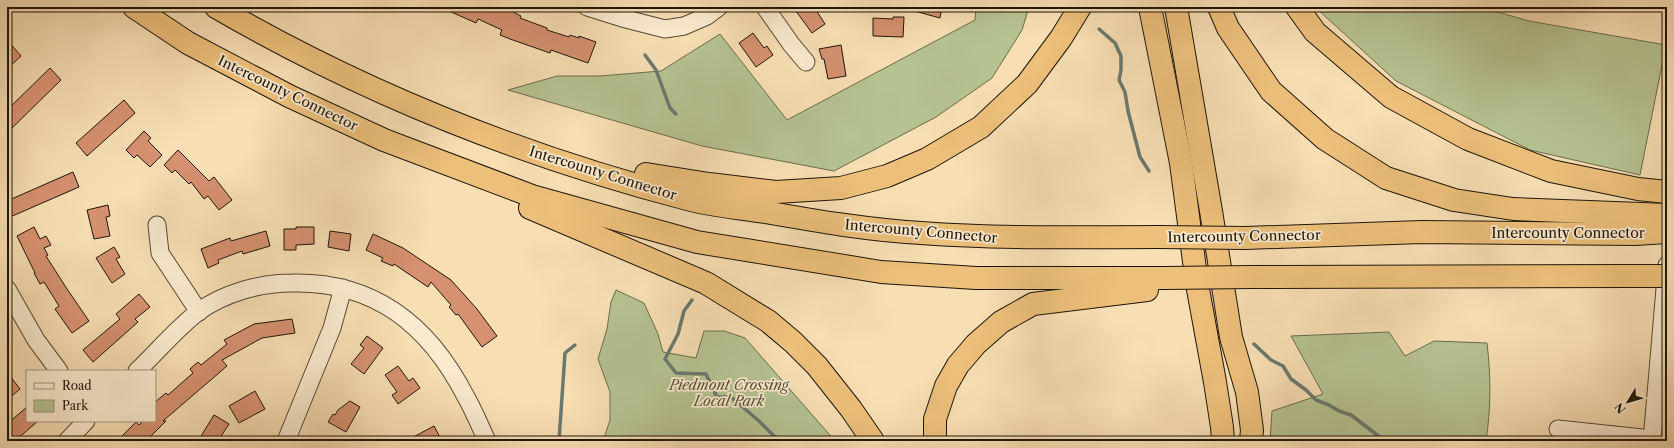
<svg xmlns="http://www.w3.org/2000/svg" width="1674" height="448" font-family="'Libre Caslon Text',serif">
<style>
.green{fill:#b6c291;stroke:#6a6c4e}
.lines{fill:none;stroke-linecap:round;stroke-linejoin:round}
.stream{stroke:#6a796e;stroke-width:3.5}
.building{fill:#d69170;stroke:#1d150a}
.minor-casing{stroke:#544734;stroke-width:19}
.highway-casing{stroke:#1d150a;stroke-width:24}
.minor{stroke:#faeace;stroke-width:17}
.highway{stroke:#ecbf7a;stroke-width:22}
.highway-bridge-casing{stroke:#1d150a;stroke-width:24;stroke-linecap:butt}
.highway-bridge{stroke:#ecbf7a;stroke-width:22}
.labels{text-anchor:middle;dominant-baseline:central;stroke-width:3.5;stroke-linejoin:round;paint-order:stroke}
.street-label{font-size:14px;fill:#1d150a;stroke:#faeace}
.park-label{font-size:14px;font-style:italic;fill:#535239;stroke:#faeace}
</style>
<rect width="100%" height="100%" fill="#f7deb3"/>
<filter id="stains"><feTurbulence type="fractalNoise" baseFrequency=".005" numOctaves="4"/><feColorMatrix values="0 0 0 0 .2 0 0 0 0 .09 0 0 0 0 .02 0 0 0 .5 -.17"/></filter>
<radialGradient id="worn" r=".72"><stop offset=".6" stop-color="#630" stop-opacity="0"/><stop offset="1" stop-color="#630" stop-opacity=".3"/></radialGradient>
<g class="green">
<path d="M 976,7 L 1029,7 L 1022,30 L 992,78 L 936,117 L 834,171 L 702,146 L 508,90 L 557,76 L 600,76 L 661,71 L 720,34 L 787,120 L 975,20 Z"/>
<path d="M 1315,7 L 1480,7 L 1529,21 L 1666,45 L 1640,175 L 1530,150 L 1396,81 Z"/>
<path d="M 616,290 L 644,303 L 658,334 L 663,352 L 696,358 L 704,331 L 724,331 L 745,338 L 835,441 L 603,441 L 610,420 L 610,392 L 598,359 L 607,329 L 611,302 Z"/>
<path d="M 1389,332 L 1405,356 L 1434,341 L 1487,343 C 1491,376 1491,408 1486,441 L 1270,441 L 1272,411 L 1323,394 L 1291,336 Z"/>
</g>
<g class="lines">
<g class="stream">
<path d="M 1099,29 L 1115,43 L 1121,56 L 1121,70 L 1119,80 L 1125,92 L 1128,111 L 1140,157 L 1149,171"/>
<path d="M 645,55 L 656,70 L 670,108 L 676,114"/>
<path d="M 692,300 L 684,311 L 678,334 L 665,359 L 676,373 L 706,374 L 717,397 L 731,397 L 759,421 L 779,441"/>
<path d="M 1254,344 L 1271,360 L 1283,366 L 1291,379 L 1306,390 L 1316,400 L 1329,405 L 1339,411 L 1351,415 L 1385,441"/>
<path d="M 559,441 L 565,353 L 575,345"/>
</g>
</g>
<g class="building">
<path d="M 440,7 L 513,7 L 511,11 L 521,16 L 520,18 L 547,28 L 547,30 L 569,37 L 570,35 L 579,38 L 579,36 L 596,42 L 588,63 L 551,50 L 550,53 L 510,39 L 500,35 L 502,30 L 478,19 L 476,23 Z"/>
<path d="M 793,7 L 814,7 L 825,24 L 812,33 Z"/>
<path d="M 911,7 L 942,7 L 940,18 L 911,10 Z"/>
<path d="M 893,17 L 904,17 L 903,37 L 873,36 L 873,18 L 893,19 Z"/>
<path d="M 753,33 L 764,48 L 767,46 L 773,55 L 756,67 L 739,43 Z"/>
<path d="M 7,40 L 21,56 L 7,69 Z"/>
<path d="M 841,45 L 846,76 L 828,79 L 824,59 L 822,59 L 819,49 Z"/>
<path d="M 50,68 L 61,80 L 7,133 L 7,110 Z"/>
<path d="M 124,100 L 135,113 L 87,156 L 76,143 Z"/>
<path d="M 144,131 L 151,138 L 148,141 L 162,155 L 150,167 L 137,155 L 134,158 L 126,150 Z"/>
<path d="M 178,150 L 209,181 L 214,177 L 232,200 L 219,210 L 208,196 L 204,199 L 191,182 L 189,184 L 175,170 L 172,173 L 164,165 Z"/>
<path d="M 73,172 L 79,187 L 10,217 L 7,210 L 7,201 Z"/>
<path d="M 108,205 L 110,216 L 106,217 L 110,236 L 94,239 L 87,210 Z"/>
<path d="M 34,227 L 40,239 L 46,236 L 51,245 L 44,248 L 48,255 L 46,256 L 67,289 L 89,321 L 72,333 L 55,309 L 59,306 L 44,282 L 40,284 L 34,273 L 35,273 L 17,236 Z"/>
<path d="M 296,227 L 314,227 L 314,244 L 296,245 L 296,250 L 284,250 L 284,229 L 296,229 Z"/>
<path d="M 266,231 L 270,246 L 243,254 L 242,251 L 218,260 L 219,263 L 208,268 L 201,249 L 230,238 L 231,241 Z"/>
<path d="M 330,231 L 351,234 L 349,251 L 328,247 Z"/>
<path d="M 373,234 L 403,248 L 451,280 L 477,309 L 497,336 L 482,347 L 458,314 L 456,315 L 449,307 L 451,305 L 431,282 L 428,287 L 394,264 L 393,266 L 381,261 L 383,258 L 366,250 Z"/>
<path d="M 114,247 L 120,257 L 116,259 L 125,274 L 112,283 L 96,258 Z"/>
<path d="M 139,294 L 150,307 L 135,319 L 138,322 L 93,362 L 83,350 L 120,319 L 116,314 Z"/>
<path d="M 292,319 L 295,333 L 262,338 L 222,360 L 227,366 L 163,421 L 166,421 L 146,441 L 117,441 L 136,422 L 139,425 L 143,421 L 155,421 L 155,402 L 166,393 L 168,395 L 193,373 L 190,369 L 198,362 L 201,365 L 227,344 L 224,340 L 254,324 Z"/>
<path d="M 367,336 L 383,348 L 364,374 L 351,364 L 364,348 L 360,345 Z"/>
<path d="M 398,366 L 409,381 L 413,378 L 420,388 L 398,404 L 392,395 L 397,392 L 385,375 Z"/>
<path d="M 7,372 L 20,389 L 7,400 Z"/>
<path d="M 255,391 L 265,409 L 239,423 L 229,406 Z"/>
<path d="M 350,401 L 360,407 L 346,432 L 328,422 L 333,414 L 335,415 L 338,410 Z"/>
<path d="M 27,407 L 27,421 L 38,421 L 16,440 L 7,430 L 7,424 Z"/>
<path d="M 214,415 L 229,424 L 218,441 L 198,441 Z"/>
<path d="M 434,426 L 442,441 L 406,441 Z"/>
</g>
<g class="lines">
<defs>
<g id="minor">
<path d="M 587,7 L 622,18 L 665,29 L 684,26 L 707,16 L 719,7"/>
<path d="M 765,7 L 791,44 L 806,62"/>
<path d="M 157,225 L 160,253 L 199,312"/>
<path d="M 7,289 L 36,340 L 59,371"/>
<path d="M 137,371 C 157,352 176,329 198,312 C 224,293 260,283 292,283 C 375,281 429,325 466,397 C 474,411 480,426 487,441"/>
<path d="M 1558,429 L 1652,439"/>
<path d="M 67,441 L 86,421"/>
<path d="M 286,441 L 332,328 L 343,288"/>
<path d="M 1652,441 L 1667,265"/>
</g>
<g id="highway">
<path d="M 134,7 L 188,43 L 289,96 L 384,140 L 532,196 L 697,242 L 881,272 L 976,278 L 1165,278"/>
<path d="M 216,7 C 364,93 525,157 691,200 C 715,206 740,208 765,212 C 816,221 869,230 921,233 C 1001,239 1080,237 1159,237"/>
<path d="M 1150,7 L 1181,163 L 1197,284 L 1215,382 L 1222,427 L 1223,441"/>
<path d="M 1176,7 L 1211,211 L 1231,337 L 1247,392 L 1252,430 L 1251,441"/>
<path d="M 1219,7 L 1228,28 L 1271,91 L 1325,139 L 1386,178 L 1454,200 L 1513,209 L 1667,215"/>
<path d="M 1297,7 L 1315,32 L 1391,97 L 1468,139 L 1551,171 L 1638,189 L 1667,192"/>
<path d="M 646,174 L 709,184 L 776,192 L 841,188 L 887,176 L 927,159 L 981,127 L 1027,84 L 1061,38 L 1080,7"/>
<path d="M 530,208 L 706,283 L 768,321 L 793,342 L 817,366 L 851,409 L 873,441"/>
<path d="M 1245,238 L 1422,232 L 1635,234 L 1667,232"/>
<path d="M 1251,277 L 1631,276"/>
<path d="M 935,441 L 935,419 L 946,386 L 958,365 L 976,344 L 1001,322 L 1033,304 L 1147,290"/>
</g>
</defs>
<use href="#minor" class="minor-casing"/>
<use href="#highway" class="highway-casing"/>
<use href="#minor" class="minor"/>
<use href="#highway" class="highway"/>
<defs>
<g id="highway-bridge">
<path d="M 1159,237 L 1245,238"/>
<path d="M 1631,276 L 1667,276"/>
<path d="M 1165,278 L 1251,277"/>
</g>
</defs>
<use href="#highway-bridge" class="highway-bridge-casing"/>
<use href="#highway-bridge" class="highway-bridge"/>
</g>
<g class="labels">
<g class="street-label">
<text transform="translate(288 93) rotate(26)">Intercounty Connector</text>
<text transform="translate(603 173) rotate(17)">Intercounty Connector</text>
<text transform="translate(921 231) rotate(5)">Intercounty Connector</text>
<text x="1568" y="233">Intercounty Connector</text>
<text transform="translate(1244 236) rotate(-1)">Intercounty Connector</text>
</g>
<g class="park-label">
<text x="729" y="385">Piedmont Crossing<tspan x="729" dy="16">Local Park</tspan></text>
</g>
</g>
<rect width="1674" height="448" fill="none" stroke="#f7deb3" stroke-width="24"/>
<rect x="8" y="8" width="1658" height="432" fill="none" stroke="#1d150a" stroke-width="2"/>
<rect x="12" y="12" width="1650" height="424" fill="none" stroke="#1d150a"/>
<rect x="26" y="370" width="130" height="52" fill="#faeace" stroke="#a29580"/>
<rect x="34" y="383" width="20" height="6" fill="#faeace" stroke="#a29580"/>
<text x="62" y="390" font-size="12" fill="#1d150a">Road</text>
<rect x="34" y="400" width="20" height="12" fill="#b6c291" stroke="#a29580"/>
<text x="62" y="410" font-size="12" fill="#1d150a">Park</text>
<g transform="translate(1628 402) rotate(232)" stroke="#faeace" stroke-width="3" paint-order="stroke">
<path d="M0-3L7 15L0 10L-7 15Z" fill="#1d150a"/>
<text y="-6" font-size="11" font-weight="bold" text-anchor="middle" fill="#1d150a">N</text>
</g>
<rect width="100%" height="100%" filter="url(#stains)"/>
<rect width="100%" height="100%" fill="url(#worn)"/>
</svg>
